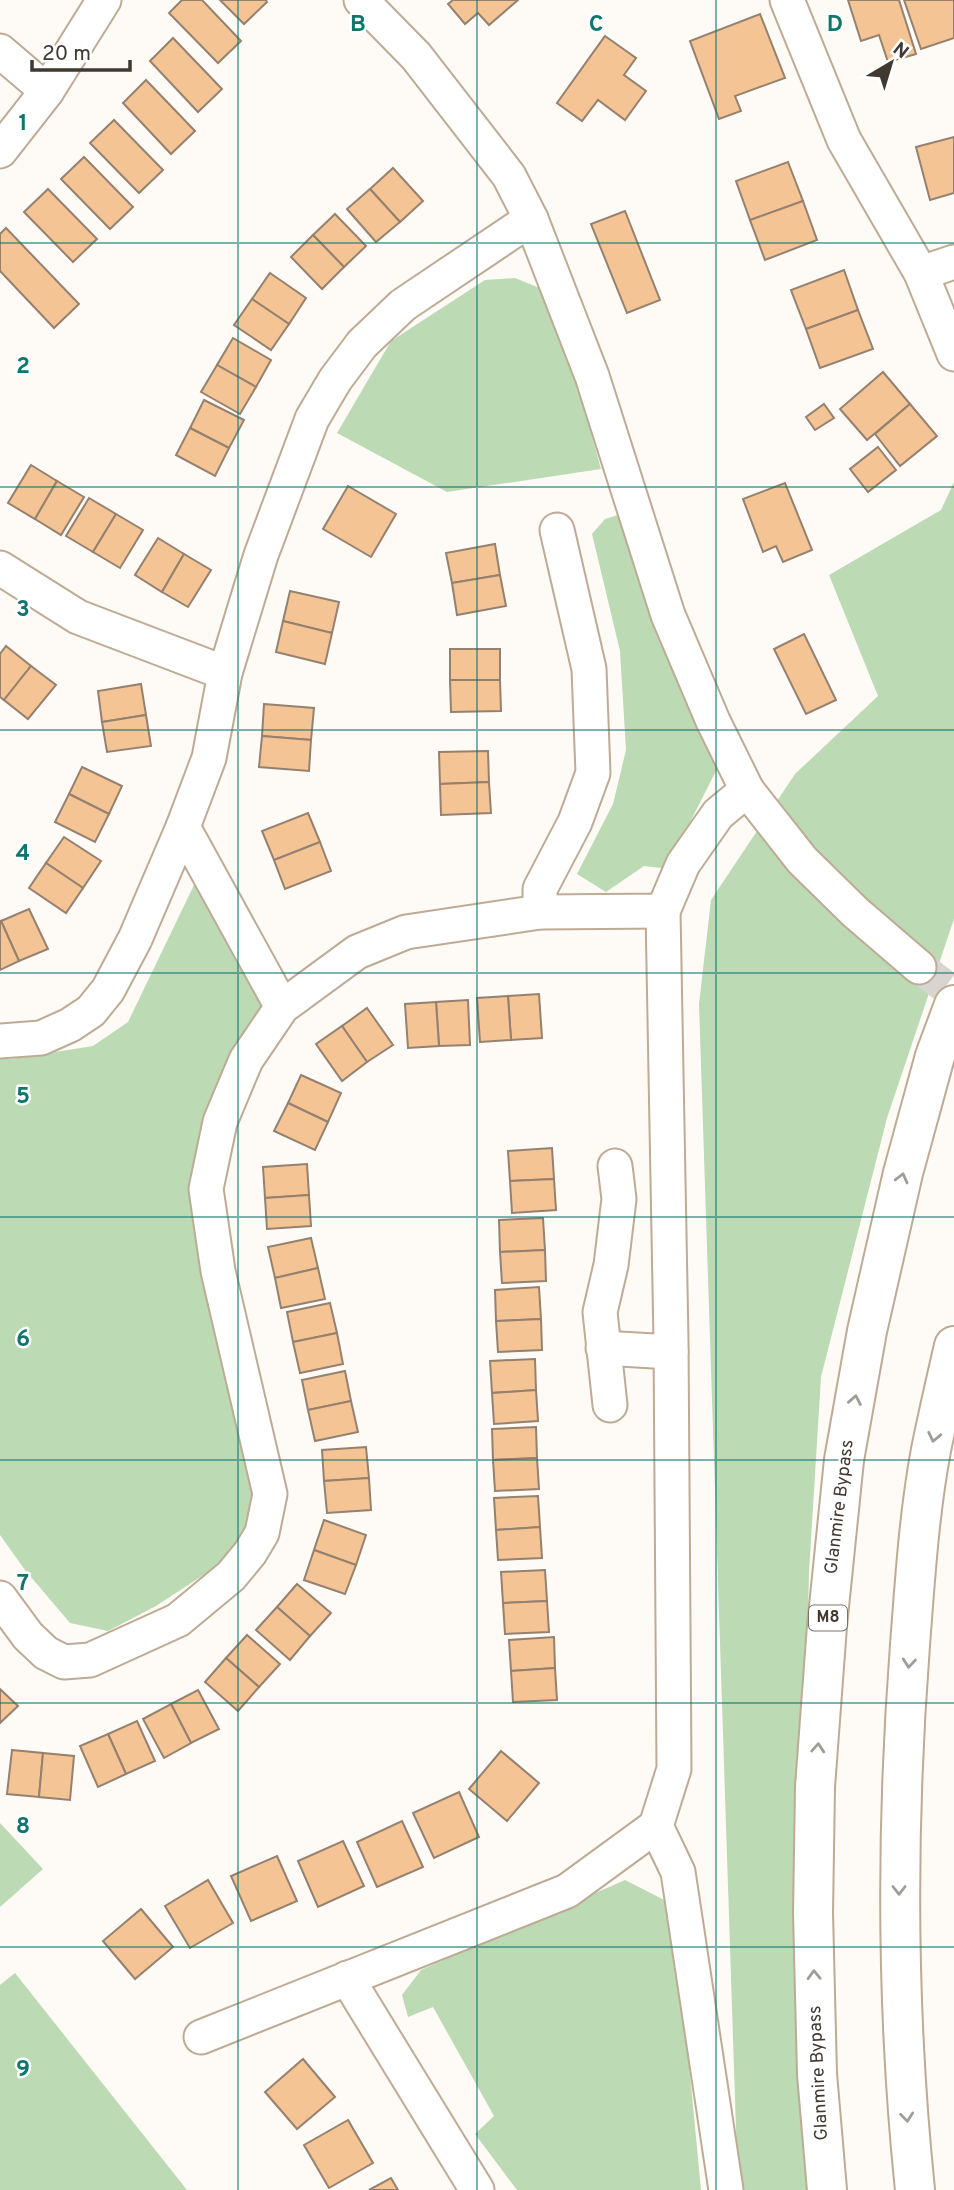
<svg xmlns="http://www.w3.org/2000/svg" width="954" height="2190" font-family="Overpass,sans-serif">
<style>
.green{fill:#bcdab3}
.building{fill:#f5c494;stroke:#95816f;stroke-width:2}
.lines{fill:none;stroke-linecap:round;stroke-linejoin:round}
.street-tunnel{stroke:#d8d4cf;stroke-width:33;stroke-dasharray:33 17;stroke-linecap:butt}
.street-casing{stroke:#bdab95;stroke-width:37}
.highway-casing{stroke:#bdab95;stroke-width:42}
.street{stroke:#fff;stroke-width:33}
.highway{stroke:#fff;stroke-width:38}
.oneway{stroke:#a09c98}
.grid{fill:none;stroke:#0f766e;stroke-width:2;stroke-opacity:0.55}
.labels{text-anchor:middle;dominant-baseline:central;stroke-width:5;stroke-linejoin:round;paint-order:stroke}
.shield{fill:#fff;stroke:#7a746f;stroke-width:2}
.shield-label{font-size:16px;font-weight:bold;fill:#413931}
.street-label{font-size:18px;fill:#413931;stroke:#fff}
.grid-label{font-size:23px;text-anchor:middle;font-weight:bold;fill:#0f766e;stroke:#fff;stroke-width:5;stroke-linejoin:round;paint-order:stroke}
</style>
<rect width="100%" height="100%" fill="#fefbf6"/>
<g class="green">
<path d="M 515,278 L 547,291 L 578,385 L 601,469 L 447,492 L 337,433 L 391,341 L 485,280 Z"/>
<path d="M 954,482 L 954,919 L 887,1118 L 821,1377 L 809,1572 L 803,1817 L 806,2190 L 738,2190 L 699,1004 L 711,900 L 795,774 L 878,696 L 829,575 L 941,510 Z"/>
<path d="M 621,514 L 719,765 L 673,856 L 670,869 L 644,866 L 606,892 L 577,874 L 613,804 L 626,750 L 620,651 L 592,534 L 605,519 Z"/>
<path d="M 195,883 L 264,1007 L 193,1172 L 259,1494 L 251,1530 L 231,1557 L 156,1606 L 108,1631 L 70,1623 L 25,1570 L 0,1535 L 0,1057 L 11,1059 L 93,1046 L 128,1022 Z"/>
<path d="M 0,1823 L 43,1869 L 0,1907 Z"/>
<path d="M 625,1880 L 674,1905 L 701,2190 L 517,2190 L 475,2134 L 494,2116 L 433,2007 L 408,2017 L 402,1995 L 421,1970 Z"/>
<path d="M 15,1973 L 187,2190 L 0,2190 L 0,1985 Z"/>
</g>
<g class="building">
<path d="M 182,0 L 202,0 L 241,41 L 218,63 L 169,13 Z"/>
<path d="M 220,0 L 266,0 L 267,2 L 244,24 Z"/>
<path d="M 453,0 L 518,0 L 489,25 L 478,13 L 465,24 L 448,4 Z"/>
<path d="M 848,0 L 899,0 L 916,54 L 888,62 L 879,35 L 861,41 Z"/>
<path d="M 904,0 L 954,0 L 954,38 L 921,49 Z"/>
<path d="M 760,14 L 785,78 L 735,96 L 741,111 L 719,119 L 690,41 Z"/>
<path d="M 605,36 L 636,58 L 624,75 L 646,91 L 625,120 L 598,100 L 582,121 L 557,103 Z"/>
<path d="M 173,38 L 222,89 L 198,112 L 150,61 Z"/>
<path d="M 146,80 L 195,131 L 171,154 L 123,103 Z"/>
<path d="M 114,120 L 163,170 L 139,193 L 90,143 Z"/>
<path d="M 954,137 L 954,193 L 930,200 L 916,147 Z"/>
<path d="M 84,157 L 133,207 L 110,229 L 61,179 Z"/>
<path d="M 788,162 L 803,201 L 750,220 L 736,181 Z"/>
<path d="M 393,168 L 423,201 L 400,222 L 370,189 Z"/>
<path d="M 48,189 L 97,239 L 73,262 L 24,212 Z"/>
<path d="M 370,189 L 400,222 L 376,242 L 347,209 Z"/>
<path d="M 803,201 L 817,240 L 765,260 L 750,220 Z"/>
<path d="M 625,211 L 660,300 L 627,313 L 591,224 Z"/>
<path d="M 335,214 L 366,246 L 344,267 L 313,235 Z"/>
<path d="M 6,228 L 79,304 L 54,328 L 0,271 L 0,234 Z"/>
<path d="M 313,235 L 344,267 L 322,289 L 291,257 Z"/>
<path d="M 844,270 L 858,310 L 806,329 L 791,290 Z"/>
<path d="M 270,273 L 306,298 L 289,324 L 252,299 Z"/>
<path d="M 252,299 L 289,324 L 271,350 L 234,325 Z"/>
<path d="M 858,310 L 873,349 L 820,368 L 806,329 Z"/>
<path d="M 233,338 L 271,360 L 256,387 L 217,365 Z"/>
<path d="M 217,365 L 256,387 L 240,414 L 201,392 Z"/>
<path d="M 883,372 L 910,404 L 867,440 L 840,409 Z"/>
<path d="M 204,400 L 244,420 L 229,448 L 190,428 Z"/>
<path d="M 824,404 L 834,418 L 815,430 L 806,417 Z"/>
<path d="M 910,404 L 937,436 L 900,466 L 875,434 Z"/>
<path d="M 190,428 L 229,448 L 215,476 L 176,455 Z"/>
<path d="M 878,447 L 896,470 L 868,492 L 850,469 Z"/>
<path d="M 31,465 L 57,481 L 35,519 L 8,503 Z"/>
<path d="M 57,481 L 84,497 L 61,535 L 35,519 Z"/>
<path d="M 785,483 L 812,550 L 783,562 L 776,546 L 763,552 L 743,499 Z"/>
<path d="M 348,486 L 396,514 L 371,557 L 323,529 Z"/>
<path d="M 89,498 L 116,514 L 93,552 L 66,536 Z"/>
<path d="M 116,514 L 143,530 L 120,568 L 93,552 Z"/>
<path d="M 158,538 L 184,554 L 162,592 L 135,575 Z"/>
<path d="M 495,544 L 500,575 L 452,583 L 446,553 Z"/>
<path d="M 184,554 L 211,570 L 188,607 L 162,592 Z"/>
<path d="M 500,575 L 506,606 L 457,615 L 452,583 Z"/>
<path d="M 290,591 L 339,602 L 332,633 L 283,621 Z"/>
<path d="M 283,621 L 332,633 L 325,664 L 276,652 Z"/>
<path d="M 804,634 L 836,700 L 806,714 L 774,649 Z"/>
<path d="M 6,646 L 31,666 L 4,700 L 0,697 L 0,654 Z"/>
<rect x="450" y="649" width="50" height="31"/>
<path d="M 31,666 L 56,685 L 28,719 L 4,700 Z"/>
<path d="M 450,680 L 500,680 L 501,711 L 451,712 Z"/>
<path d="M 141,684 L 146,715 L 102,722 L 98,691 Z"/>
<path d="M 264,704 L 314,708 L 311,740 L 262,736 Z"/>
<path d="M 146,715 L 151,746 L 107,752 L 102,722 Z"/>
<path d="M 262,736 L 311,740 L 309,771 L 259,767 Z"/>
<path d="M 488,751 L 489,782 L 440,784 L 439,752 Z"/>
<path d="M 82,767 L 122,786 L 109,814 L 69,794 Z"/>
<path d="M 489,782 L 491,813 L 441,815 L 440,784 Z"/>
<path d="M 69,794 L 109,814 L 95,842 L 55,822 Z"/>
<path d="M 308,813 L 320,842 L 274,860 L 262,831 Z"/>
<path d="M 64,837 L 101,861 L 83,888 L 46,863 Z"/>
<path d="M 320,842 L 331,871 L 285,889 L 274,860 Z"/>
<path d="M 46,863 L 83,888 L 66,913 L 29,888 Z"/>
<path d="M 29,909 L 48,949 L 19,961 L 1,921 Z"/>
<path d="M 1,921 L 19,961 L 0,970 L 0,922 Z"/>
<path d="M 539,994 L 542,1038 L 511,1040 L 508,996 Z"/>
<path d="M 508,996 L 511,1040 L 480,1042 L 477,998 Z"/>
<path d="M 468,1000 L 470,1045 L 439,1046 L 436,1002 Z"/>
<path d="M 436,1002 L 439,1046 L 408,1048 L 405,1004 Z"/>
<path d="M 367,1008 L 393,1045 L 367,1062 L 342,1026 Z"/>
<path d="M 342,1026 L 367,1062 L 342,1081 L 316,1044 Z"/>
<path d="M 301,1075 L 341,1093 L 328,1122 L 288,1103 Z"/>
<path d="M 288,1103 L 328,1122 L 315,1150 L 274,1131 Z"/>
<path d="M 552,1148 L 554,1179 L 510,1181 L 508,1151 Z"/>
<path d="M 307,1164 L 309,1195 L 265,1198 L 263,1167 Z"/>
<path d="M 554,1179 L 556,1210 L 512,1213 L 510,1181 Z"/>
<path d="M 309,1195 L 311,1226 L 267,1229 L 265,1198 Z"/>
<path d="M 543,1218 L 545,1250 L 500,1252 L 499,1220 Z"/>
<path d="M 311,1238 L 318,1268 L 275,1278 L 268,1247 Z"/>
<path d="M 545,1250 L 546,1281 L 502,1283 L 500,1252 Z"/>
<path d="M 318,1268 L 325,1299 L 281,1308 L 275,1278 Z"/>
<path d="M 539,1287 L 541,1319 L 496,1321 L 495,1290 Z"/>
<path d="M 330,1303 L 337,1333 L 293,1342 L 287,1312 Z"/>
<path d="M 541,1319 L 542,1350 L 498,1352 L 496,1321 Z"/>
<path d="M 337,1333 L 343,1364 L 300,1373 L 293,1342 Z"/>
<path d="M 535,1359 L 536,1390 L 492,1393 L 490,1361 Z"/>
<path d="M 345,1371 L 351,1401 L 308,1410 L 302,1380 Z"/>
<path d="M 536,1390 L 538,1421 L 494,1424 L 492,1393 Z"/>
<path d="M 351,1401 L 358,1432 L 315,1441 L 308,1410 Z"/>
<path d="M 536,1427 L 537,1458 L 493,1460 L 492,1429 Z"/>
<path d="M 366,1447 L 369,1478 L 324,1481 L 322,1450 Z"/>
<path d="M 537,1458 L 539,1489 L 495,1491 L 493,1460 Z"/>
<path d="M 369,1478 L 371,1510 L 327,1513 L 324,1481 Z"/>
<path d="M 538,1496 L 540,1527 L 496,1530 L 494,1498 Z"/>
<path d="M 324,1520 L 366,1535 L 356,1565 L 314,1550 Z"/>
<path d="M 540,1527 L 542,1558 L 498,1560 L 496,1530 Z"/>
<path d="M 314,1550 L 356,1565 L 345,1594 L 304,1580 Z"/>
<path d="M 545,1570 L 547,1601 L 503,1603 L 501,1572 Z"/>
<path d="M 297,1584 L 331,1613 L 310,1636 L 277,1607 Z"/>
<path d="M 547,1601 L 549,1632 L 505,1634 L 503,1603 Z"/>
<path d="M 277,1607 L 310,1636 L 290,1660 L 256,1630 Z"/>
<path d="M 247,1635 L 280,1664 L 259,1687 L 226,1658 Z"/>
<path d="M 554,1637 L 555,1668 L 511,1671 L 509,1640 Z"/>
<path d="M 226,1658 L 259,1687 L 238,1711 L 205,1682 Z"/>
<path d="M 555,1668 L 557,1700 L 513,1702 L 511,1671 Z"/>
<path d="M 0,1689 L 18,1706 L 0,1723 Z"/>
<path d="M 198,1690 L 219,1729 L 191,1743 L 171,1704 Z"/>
<path d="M 171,1704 L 191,1743 L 164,1758 L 143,1719 Z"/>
<path d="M 137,1721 L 155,1761 L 126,1774 L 108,1734 Z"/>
<path d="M 108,1734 L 126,1774 L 98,1787 L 80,1746 Z"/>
<path d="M 12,1750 L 43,1753 L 39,1797 L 7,1794 Z"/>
<path d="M 501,1751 L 539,1783 L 507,1821 L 469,1789 Z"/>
<path d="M 43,1753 L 74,1756 L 70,1800 L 39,1797 Z"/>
<path d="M 459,1792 L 479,1837 L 434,1858 L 413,1813 Z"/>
<path d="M 402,1821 L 423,1867 L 377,1887 L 357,1842 Z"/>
<path d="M 343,1841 L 364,1886 L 318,1907 L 298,1861 Z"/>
<path d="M 277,1856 L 297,1901 L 251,1921 L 231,1876 Z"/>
<path d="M 208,1880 L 233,1923 L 190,1948 L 165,1906 Z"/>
<path d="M 141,1909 L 173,1947 L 135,1979 L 103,1941 Z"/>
<path d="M 303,2059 L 335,2097 L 297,2129 L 265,2092 Z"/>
<path d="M 348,2120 L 373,2163 L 329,2188 L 304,2145 Z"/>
<path d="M 391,2178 L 398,2190 L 369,2190 Z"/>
</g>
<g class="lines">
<path class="street-tunnel" d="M 919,967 L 954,993"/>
<defs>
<g id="street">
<path d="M 361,0 L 416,56 L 509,176 L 531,219 L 592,376 L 668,615 L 713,721 L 747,790 L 802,860 L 855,912 L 919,967"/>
<path d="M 787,0 L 844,140 L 921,273 L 954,354"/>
<path d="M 0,51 L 47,91"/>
<path d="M 0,151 L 47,91 L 104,0"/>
<path d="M 921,273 L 954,262"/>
<path d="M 0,568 L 78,617 L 225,673"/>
<path d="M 183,827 L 282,1007"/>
<path d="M 540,912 L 540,889 L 575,822 L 593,773 L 589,669 L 557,530"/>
<path d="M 0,1041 L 41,1038 L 70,1025 L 91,1011 L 108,990 L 135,939 L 183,827 L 209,758 L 225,673 L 261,555 L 312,419 L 335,380 L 362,344 L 403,305 L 531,219"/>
<path d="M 603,1348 L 671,1352"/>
<path d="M 610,1405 L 600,1312 L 611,1265 L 619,1199 L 615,1166"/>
<path d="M 0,1598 L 28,1636 L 46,1653 L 64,1662 L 90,1660 L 178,1620 L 231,1576 L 250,1553 L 262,1533 L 270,1494 L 218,1271 L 206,1189 L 220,1122 L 246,1060 L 282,1007 L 357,952 L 406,932 L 540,912 L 663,911 L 683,864 L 718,814 L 747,790"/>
<path d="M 656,1826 L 678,1872 L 726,2190"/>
<path d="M 347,1978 L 477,2190"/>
<path d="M 201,2037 L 567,1891 L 656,1826 L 674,1769 L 671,1341 L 663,911"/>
</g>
<g id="highway">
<path d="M 827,2190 L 817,2074 L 813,1913 L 815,1787 L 827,1626 L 844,1460 L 867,1331 L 903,1173 L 935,1056 L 954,1005"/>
<path d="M 915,2190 C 896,2007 896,1828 910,1645 C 915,1580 919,1514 931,1450 C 938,1415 946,1381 954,1346"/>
</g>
</defs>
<use href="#street" class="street-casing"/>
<use href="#highway" class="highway-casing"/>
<use href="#street" class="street"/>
<use href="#highway" class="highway"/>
</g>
<defs><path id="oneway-chevron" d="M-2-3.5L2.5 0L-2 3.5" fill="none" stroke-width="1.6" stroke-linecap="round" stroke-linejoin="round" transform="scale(1.75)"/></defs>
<g class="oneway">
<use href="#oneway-chevron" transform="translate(902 1178) rotate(-76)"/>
<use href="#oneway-chevron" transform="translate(855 1400) rotate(-80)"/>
<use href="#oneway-chevron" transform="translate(934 1437) rotate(102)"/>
<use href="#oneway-chevron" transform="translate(909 1663) rotate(95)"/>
<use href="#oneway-chevron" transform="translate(818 1748) rotate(-86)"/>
<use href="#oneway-chevron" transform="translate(899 1890) rotate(90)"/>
<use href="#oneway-chevron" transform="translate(814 1975) rotate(-92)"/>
<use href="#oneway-chevron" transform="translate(907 2117) rotate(84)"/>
</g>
<path class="grid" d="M 238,0 L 238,2190M 477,0 L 477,2190M 716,0 L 716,2190M 0,243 L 954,243M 0,487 L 954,487M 0,730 L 954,730M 0,973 L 954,973M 0,1217 L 954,1217M 0,1460 L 954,1460M 0,1703 L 954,1703M 0,1947 L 954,1947"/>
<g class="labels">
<rect class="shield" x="809" y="1605.5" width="38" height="25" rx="5"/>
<g class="shield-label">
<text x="828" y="1618">M8</text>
</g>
<g class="street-label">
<text transform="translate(840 1507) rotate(-83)">Glanmire Bypass</text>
<text transform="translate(819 2073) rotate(-93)">Glanmire Bypass</text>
</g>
</g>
<g class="grid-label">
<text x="358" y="31">B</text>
<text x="596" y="31">C</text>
<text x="835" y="31">D</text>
<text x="23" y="130">1</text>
<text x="23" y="373">2</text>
<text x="23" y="616">3</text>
<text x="23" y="860">4</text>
<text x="23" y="1103">5</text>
<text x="23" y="1346">6</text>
<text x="23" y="1590">7</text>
<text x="23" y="1833">8</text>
<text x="23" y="2076">9</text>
</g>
<g transform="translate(891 63) rotate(38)" stroke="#ffffff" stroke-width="5" paint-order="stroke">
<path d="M0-5L12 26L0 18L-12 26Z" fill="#413931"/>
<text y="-10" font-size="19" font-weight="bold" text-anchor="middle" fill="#413931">N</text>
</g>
<path d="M32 60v10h98v-10" fill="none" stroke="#413931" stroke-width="3.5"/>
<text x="42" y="60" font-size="21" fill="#413931" stroke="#ffffff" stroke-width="5" paint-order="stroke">20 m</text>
</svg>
